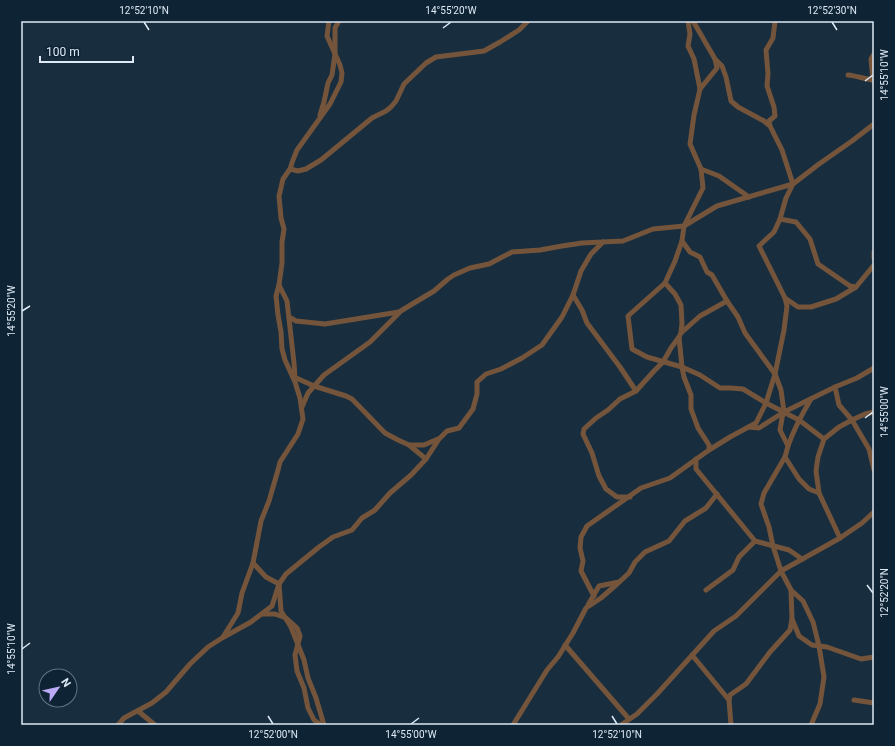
<svg xmlns="http://www.w3.org/2000/svg" width="895" height="746" font-family="Roboto,sans-serif">
<style>
.lines{fill:none;stroke-linecap:round;stroke-linejoin:round}
.street{stroke:#74553b;stroke-width:5}
.ticks{fill:none;stroke:#dde9f5;stroke-width:1.5}
.neatline{fill:none;stroke:#dde9f5;stroke-width:1.5}
.ticks-label{font-size:10px;text-anchor:middle;fill:#dde9f5}
</style>
<rect width="100%" height="100%" fill="#182d3e"/>
<g class="lines">
<g class="street">
<path d="M 688,21 L 690,34 L 688,46 L 694,59 L 700,89"/>
<path d="M 693,21 L 715,59 L 722,66 L 726,77 L 731,101 L 738,107 L 764,121 L 770,126 L 782,150 L 793,184"/>
<path d="M 874,54 L 871,59 L 873,80 L 874,82"/>
<path d="M 715,59 L 717,68 L 700,89 L 694,115 L 690,144 L 701,169 L 703,188 L 684,226 L 682,241 L 675,261 L 665,283 L 628,316 L 632,349 L 647,357 L 682,367 L 700,375 L 720,388 L 730,388 L 743,389 L 766,403 L 799,420 L 824,439"/>
<path d="M 848,75 C 857,76 865,79 874,80"/>
<path d="M 320,115 L 324,102 L 328,83 L 332,75 L 335,54 L 335,28 L 339,21"/>
<path d="M 770,126 L 769,121 L 775,116 L 774,107 L 767,86 L 768,74 L 766,50 L 773,38 L 775,21"/>
<path d="M 290,169 L 298,171 L 306,169 L 321,160 L 372,118 L 386,111 L 391,107 L 396,101 L 404,84 L 426,63 L 436,57 L 484,51 L 500,42 L 519,30 L 528,21"/>
<path d="M 701,169 L 719,176 L 749,197"/>
<path d="M 682,241 L 690,252 L 700,257 L 707,272 L 712,275 L 727,301 L 738,317 L 745,333 L 775,374 L 781,390 L 784,412 L 782,418 L 780,430 L 788,446 L 785,457 L 764,493 L 761,504 L 769,527 L 773,546 L 781,571 L 791,590 L 803,601 L 813,622 L 819,646 L 824,677 L 820,704 L 811,725"/>
<path d="M 874,252 L 874,258"/>
<path d="M 279,285 L 287,301 L 294,363 L 295,379"/>
<path d="M 856,287 L 850,286 L 818,264 L 810,239 L 796,222 L 780,219 L 786,198 L 793,184 L 819,164 L 852,141 L 874,124"/>
<path d="M 573,295 L 582,310 L 587,323 L 620,367 L 636,391"/>
<path d="M 785,298 L 798,307 L 811,307 L 836,299 L 856,287 L 874,265"/>
<path d="M 289,317 L 296,321 L 325,324 L 399,312 L 434,291 L 448,279 L 454,275 L 470,268 L 489,264 L 512,252 L 540,250 L 562,246 L 582,243 L 623,241 L 653,229 L 684,226 L 717,206 L 793,184"/>
<path d="M 681,333 L 700,316 L 727,301"/>
<path d="M 294,377 L 314,386 L 346,396 L 352,399 L 385,433 L 398,440 L 409,445 L 426,459"/>
<path d="M 835,387 L 839,405 L 852,420 L 869,449 L 874,470"/>
<path d="M 302,407 L 308,393 L 324,375 L 370,342 L 399,313"/>
<path d="M 749,427 L 759,428 L 784,412 L 835,387 L 857,378 L 874,368"/>
<path d="M 409,445 L 424,445 L 438,439"/>
<path d="M 788,446 C 794,429 802,414 811,399"/>
<path d="M 709,450 L 730,437 L 756,423 L 766,403 L 775,374 L 784,330 L 787,306 L 785,298 L 759,246 L 774,232 L 780,219"/>
<path d="M 785,457 L 799,479 L 809,489 L 819,493 L 840,538"/>
<path d="M 696,459 L 696,469 L 755,541 L 789,550 L 802,559"/>
<path d="M 819,493 L 816,471 L 818,457 L 824,439 L 839,427 L 852,420 L 865,414 L 874,412"/>
<path d="M 630,497 L 617,497 L 606,489 L 599,476 L 592,453 L 583,434 L 584,429 L 596,418 L 608,410 L 620,399 L 636,391 L 654,371 L 663,362 L 671,348 L 679,337 L 681,333 L 682,323 L 681,305 L 675,294 L 665,283"/>
<path d="M 253,563 L 266,577 L 279,584 L 281,611 L 291,627 L 304,660 L 308,678 L 316,698 L 324,725"/>
<path d="M 706,590 L 733,570 L 739,557 L 755,541"/>
<path d="M 594,596 L 581,571 L 583,561 L 580,548 L 581,537 L 587,526 L 641,488 L 670,478 L 709,450 L 709,445 L 698,428 L 691,409 L 691,395 L 684,377 L 682,367 L 679,337"/>
<path d="M 588,605 L 599,586 L 619,582"/>
<path d="M 262,614 L 275,614 L 286,618 L 297,628 L 300,636 L 295,655 L 297,671 L 304,688 L 308,708 L 314,720 L 321,725"/>
<path d="M 792,619 L 799,636 L 812,645 L 827,647 L 861,659 L 874,657"/>
<path d="M 223,637 L 238,613 L 242,593 L 253,563 L 261,521 L 269,501 L 278,470 L 280,462 L 298,434 L 303,419 L 300,398 L 295,382 L 285,360 L 282,349 L 281,332 L 278,315 L 276,296 L 279,285 L 282,263 L 282,242 L 284,229 L 281,218 L 279,196 L 283,179 L 290,169 L 293,160 L 297,150 L 330,104 L 341,82 L 342,73 L 340,65 L 327,36 L 329,21"/>
<path d="M 565,645 L 629,719"/>
<path d="M 692,655 L 729,700"/>
<path d="M 854,700 L 874,703"/>
<path d="M 138,711 L 155,725"/>
<path d="M 118,725 L 124,718 L 152,703 L 166,692 L 190,664 L 208,647 L 222,638 L 251,622 L 272,606 L 279,584 L 286,574 L 319,547 L 333,537 L 352,530 L 362,518 L 375,510 L 390,493 L 411,475 L 426,459 L 439,439 L 447,431 L 459,428 L 473,409 L 477,394 L 477,382 L 486,374 L 501,369 L 522,358 L 542,345 L 562,317 L 573,295 L 581,271 L 591,254 L 603,242"/>
<path d="M 513,725 L 547,670 L 558,657 L 573,633 L 586,608 L 601,598 L 616,585 L 629,573 L 635,562 L 645,552 L 669,541 L 685,521 L 706,508 L 717,494"/>
<path d="M 621,725 L 637,714 L 657,694 L 714,631 L 736,616 L 781,571 L 840,538 L 862,523 L 874,512"/>
<path d="M 731,725 L 729,700 L 730,695 L 746,684 L 770,652 L 790,630 L 792,619 L 791,590"/>
</g>
</g>
<path class="ticks" d="M 144,22 L 149,30M 832,22 L 837,30M 443,28 L 451,22M 865,81 L 873,75M 22,311 L 30,306M 865,418 L 873,412M 867,585 L 873,593M 22,649 L 30,643M 268,716 L 273,724M 612,716 L 617,724M 411,724 L 419,718"/>
<rect width="895" height="746" fill="none" stroke="#0e2333" stroke-width="44"/>
<g transform="translate(58 688) rotate(56)"><circle r="19" fill="#0e2333" stroke="#617281"/>
<path d="M0-3L7 15L0 10L-7 15Z" fill="#bcaaf6"/>
<text y="-6" font-size="11" font-weight="bold" text-anchor="middle" fill="#dde9f5">N</text>
</g>
<path d="M40 56v6h93v-6" fill="none" stroke="#dde9f5" stroke-width="2"/>
<text x="46" y="56" font-size="12" fill="#dde9f5" stroke="#0e2333" stroke-width="3" paint-order="stroke">100 m</text>
<rect x="22" y="22" width="851" height="702" class="neatline"/>
<g class="ticks-label">
<text x="144" y="14">12°52'10"N</text>
<text x="451" y="14">14°55'20"W</text>
<text x="832" y="14">12°52'30"N</text>
<text transform="translate(884 75) rotate(-90)" y="4">14°55'10"W</text>
<text transform="translate(11 311) rotate(-90)" y="4">14°55'20"W</text>
<text transform="translate(884 412) rotate(-90)" y="4">14°55'00"W</text>
<text transform="translate(884 593) rotate(-90)" y="4">12°52'20"N</text>
<text transform="translate(11 649) rotate(-90)" y="4">14°55'10"W</text>
<text x="273" y="738">12°52'00"N</text>
<text x="411" y="738">14°55'00"W</text>
<text x="617" y="738">12°52'10"N</text>
</g>
</svg>
